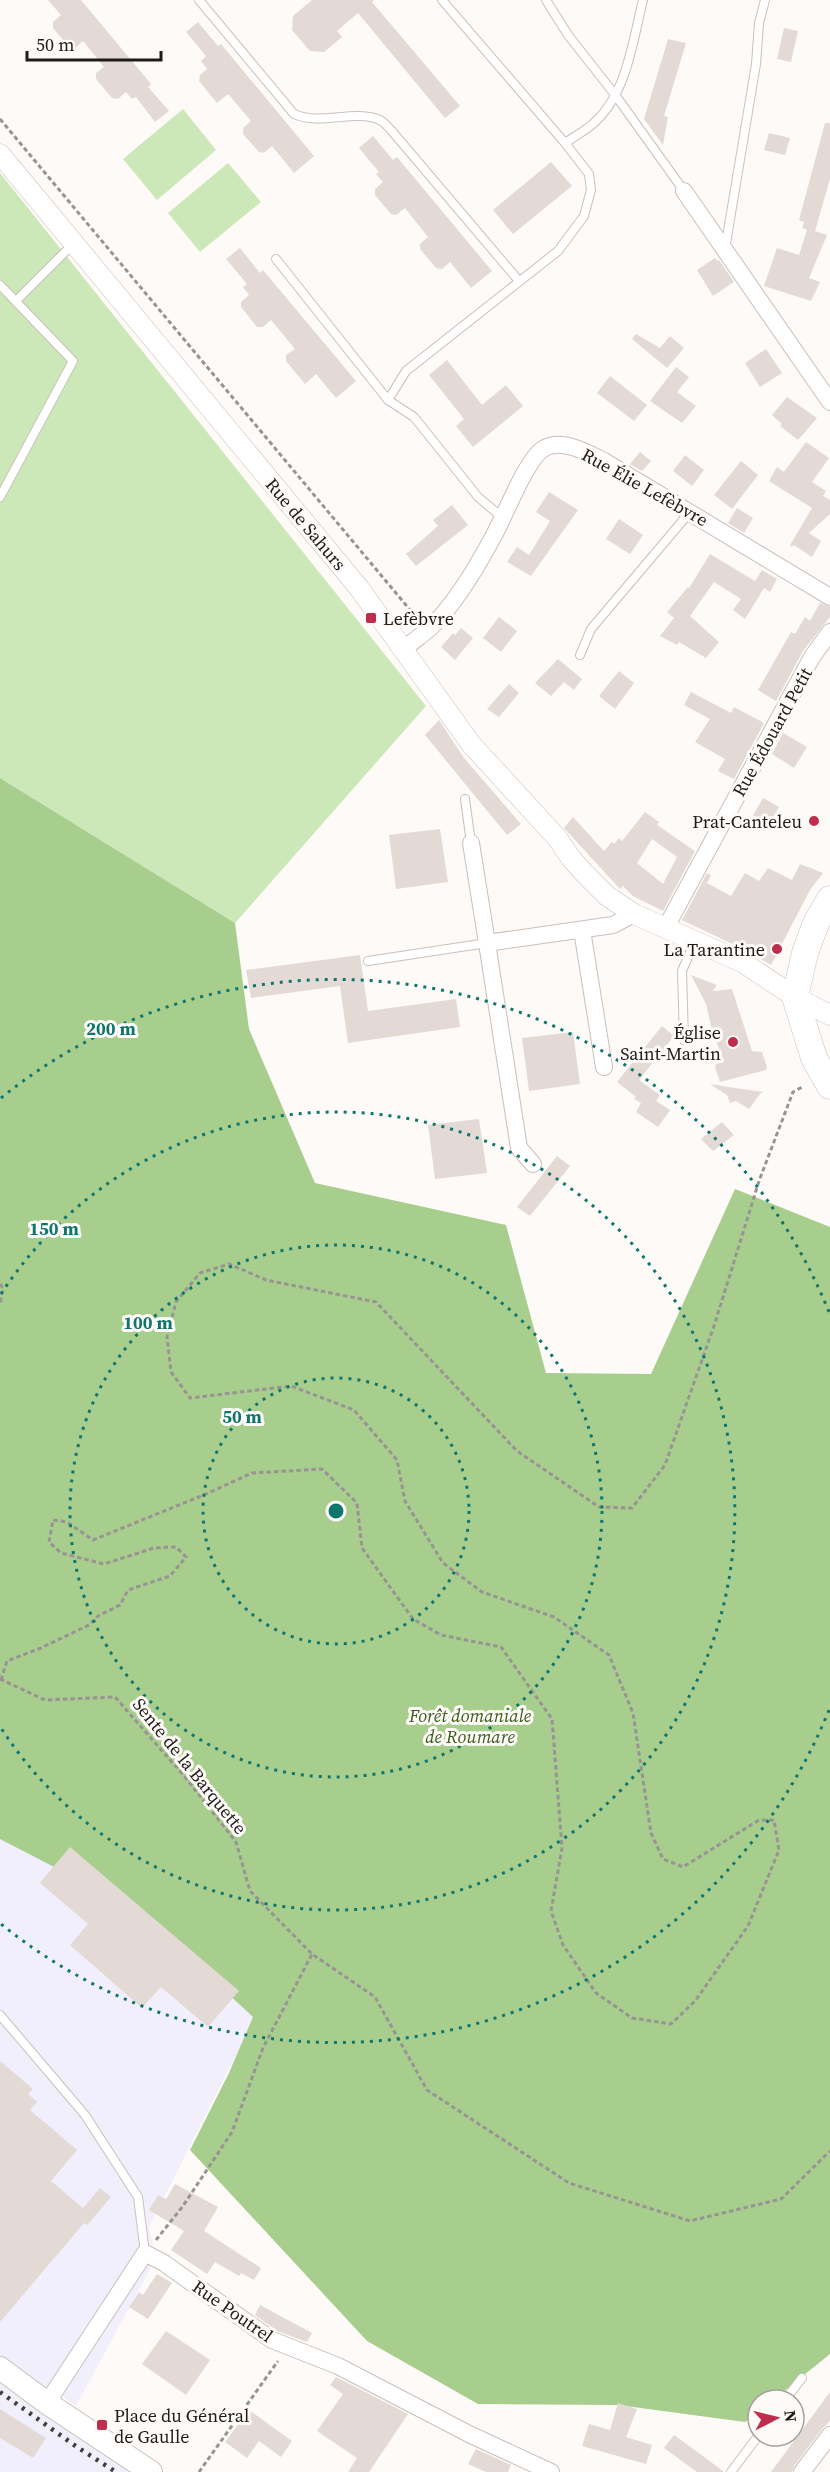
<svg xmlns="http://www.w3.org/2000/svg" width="830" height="2472" font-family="'Source Serif 4',serif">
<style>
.industrial{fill:#f2effc}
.green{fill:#cce8b9}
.forest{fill:#a8ce8e}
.building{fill:#e4dad5;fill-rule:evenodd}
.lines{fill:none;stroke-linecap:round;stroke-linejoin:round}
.service-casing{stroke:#cac0bb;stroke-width:10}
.minor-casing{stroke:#cac0bb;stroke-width:18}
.tertiary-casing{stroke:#cac0bb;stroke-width:21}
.secondary-casing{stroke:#cac0bb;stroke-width:24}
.primary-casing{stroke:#cac0bb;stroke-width:27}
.path{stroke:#989492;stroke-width:3;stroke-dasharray:4.5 3;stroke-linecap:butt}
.service{stroke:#fff;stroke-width:8}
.minor{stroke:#fff;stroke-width:16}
.tertiary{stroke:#fff;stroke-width:20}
.secondary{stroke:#fff;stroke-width:22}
.primary{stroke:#fff;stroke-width:26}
.rail{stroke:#423e3c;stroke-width:4.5;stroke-dasharray:3 6;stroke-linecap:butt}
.ring{fill:none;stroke:#0f766e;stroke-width:3;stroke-dasharray:3 6}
.poi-dot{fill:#be2d4c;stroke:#fefaf8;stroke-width:2}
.labels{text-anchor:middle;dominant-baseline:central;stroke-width:6;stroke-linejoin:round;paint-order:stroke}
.street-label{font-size:18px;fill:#1f1b19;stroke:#fefaf8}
.poi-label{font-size:18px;fill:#1f1b19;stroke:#fefaf8;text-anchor:end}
.park-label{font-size:18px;font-style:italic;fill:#395b1b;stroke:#fefaf8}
.centre{fill:#0f766e;stroke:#fefaf8;stroke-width:3}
.ring-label{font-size:18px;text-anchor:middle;font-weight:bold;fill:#0f766e;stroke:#fefaf8;stroke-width:6;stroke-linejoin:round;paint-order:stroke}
</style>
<rect width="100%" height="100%" fill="#fefaf8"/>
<path class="industrial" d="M 0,1835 L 76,1841 L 269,2006 L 238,2051 L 149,2227 L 156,2258 L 76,2406 L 60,2395 L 52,2410 L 142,2472 L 0,2472 Z"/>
<g class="green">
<path d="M 183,109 L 216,150 L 157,200 L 123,159 Z"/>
<path d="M 228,163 L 261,202 L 200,252 L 168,213 Z"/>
<path d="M 0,173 L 426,706 L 235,923 L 0,778 Z"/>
</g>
<path class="forest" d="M 0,778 L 235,923 L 249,1029 L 315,1183 L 506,1225 L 546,1373 L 651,1374 L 735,1189 L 830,1227 L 830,2354 L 773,2400 L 758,2400 L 758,2412 L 745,2422 L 618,2405 L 478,2404 L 367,2341 L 190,2150 L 228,2075 L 253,2017 L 139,1911 L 0,1839 Z"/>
<g class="building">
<path d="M 48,0 L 81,0 L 151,84 L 148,87 L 169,111 L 155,122 L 136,97 L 132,99 L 126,92 L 118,99 L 112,98 L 96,79 L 96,73 L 104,67 L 83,41 L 75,48 L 69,47 L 53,28 L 53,22 L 61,15 Z"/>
<path d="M 312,0 L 374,0 L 372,2 L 460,106 L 445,118 L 358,13 L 337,31 L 342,37 L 324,52 L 310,51 L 292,30 L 293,16 Z"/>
<path d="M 198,22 L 218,46 L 221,44 L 314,156 L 294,173 L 272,146 L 264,153 L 259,152 L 243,134 L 243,128 L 251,121 L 228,94 L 217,103 L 199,81 L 200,75 L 207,69 L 201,61 L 206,56 L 186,32 Z"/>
<path d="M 784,28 L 798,31 L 791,62 L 777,59 Z"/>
<path d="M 668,39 L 686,43 L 664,116 L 668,117 L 663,145 L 644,119 Z"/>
<path d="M 825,123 L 830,123 L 830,179 L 815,231 L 827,235 L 809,278 L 820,282 L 811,301 L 764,286 L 777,248 L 799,255 L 807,230 L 802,228 L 804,222 L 799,220 Z"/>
<path d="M 769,133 L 790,138 L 785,155 L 764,150 Z"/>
<path d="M 373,136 L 393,160 L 397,157 L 492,271 L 471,288 L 450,262 L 442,269 L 436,268 L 420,249 L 420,244 L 428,237 L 405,208 L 396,215 L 391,214 L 375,195 L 375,189 L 383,182 L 376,174 L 379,172 L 359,148 Z"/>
<path d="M 551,162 L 572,186 L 513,234 L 493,210 Z"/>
<path d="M 240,248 L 260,273 L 263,270 L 356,381 L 336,398 L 316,374 L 305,384 L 286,361 L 286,355 L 295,349 L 271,320 L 263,327 L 257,327 L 241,307 L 241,302 L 249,295 L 243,287 L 247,284 L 226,259 Z"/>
<path d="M 715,258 L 717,261 L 719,260 L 734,282 L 713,296 L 697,270 Z"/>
<path d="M 636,334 L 660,348 L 670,336 L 684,348 L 667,368 L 632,339 Z"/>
<path d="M 766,349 L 782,373 L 760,387 L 745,363 Z"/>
<path d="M 447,360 L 482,405 L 506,385 L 523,406 L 473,447 L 456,426 L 464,419 L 429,375 Z"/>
<path d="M 676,367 L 689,377 L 677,392 L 696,406 L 682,423 L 650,401 Z"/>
<path d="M 610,376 L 647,405 L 634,421 L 597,393 Z"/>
<path d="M 787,397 L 817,418 L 798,440 L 780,426 L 782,424 L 772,415 Z"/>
<path d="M 806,442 L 829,458 L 812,482 L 826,491 L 823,496 L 830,500 L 830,514 L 809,533 L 821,541 L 812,557 L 794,545 L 792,547 L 790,545 L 812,508 L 769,481 L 777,467 L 784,472 Z"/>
<path d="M 640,452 L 651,461 L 642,471 L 630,464 Z"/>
<path d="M 685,455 L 704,470 L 692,486 L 673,471 Z"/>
<path d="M 741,461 L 758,475 L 732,509 L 714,495 Z"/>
<path d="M 549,492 L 578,510 L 531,576 L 507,562 L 517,547 L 529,555 L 550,521 L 536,512 Z"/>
<path d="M 452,505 L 468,525 L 416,566 L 406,554 L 438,526 L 433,520 Z"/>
<path d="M 737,508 L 753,518 L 744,533 L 728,523 Z"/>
<path d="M 619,519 L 643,535 L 630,554 L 606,539 Z"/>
<path d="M 710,554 L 755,581 L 762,570 L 777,579 L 770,592 L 764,588 L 745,619 L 733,610 L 741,599 L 714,582 L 690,616 L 719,642 L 706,658 L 679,642 L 677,645 L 660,636 L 674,618 L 667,612 L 688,587 L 689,588 Z"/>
<path d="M 820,603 L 830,607 L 830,617 L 803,651 L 776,701 L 758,690 L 791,632 L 795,634 L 805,617 L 810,621 Z"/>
<path d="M 499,617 L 517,631 L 501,652 L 483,638 Z"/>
<path d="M 461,628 L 473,638 L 455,660 L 441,647 L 453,633 L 455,635 Z"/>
<path d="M 558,659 L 582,679 L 574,690 L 564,682 L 551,696 L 535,683 Z"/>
<path d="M 619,671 L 634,683 L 615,709 L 599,696 Z"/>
<path d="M 509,684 L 519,693 L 499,717 L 487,709 Z"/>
<path d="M 691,692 L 731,713 L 734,707 L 764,723 L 734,779 L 718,771 L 725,759 L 695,742 L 710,719 L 684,705 Z"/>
<path d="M 439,720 L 464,758 L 521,824 L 507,835 L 425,735 Z"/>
<path d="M 783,733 L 807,747 L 794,768 L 772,754 Z"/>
<path d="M 763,798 L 779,807 L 767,828 L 751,819 Z"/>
<path d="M 645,812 L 659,822 L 657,825 L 695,851 L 663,911 L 633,896 L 623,886 L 620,889 L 564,828 L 573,817 L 604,851 L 612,842 L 614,844 L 619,838 L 622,841 ZM 652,839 L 677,857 L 663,884 L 637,863 Z"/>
<path d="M 440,829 L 448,882 L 396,889 L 389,835 Z"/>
<path d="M 800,864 L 823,873 L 810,890 L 771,965 L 747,951 L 682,920 L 707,873 L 711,875 L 707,883 L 731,896 L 745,873 L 759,881 L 768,868 L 792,880 Z"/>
<path d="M 360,955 L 368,1011 L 456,999 L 460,1027 L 348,1043 L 340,986 L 251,998 L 246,970 Z"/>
<path d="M 691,975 L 717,985 L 713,991 L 732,989 L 752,1051 L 762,1052 L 767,1067 L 766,1070 L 720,1082 L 715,1067 L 716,1064 L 724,1062 L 712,1030 L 706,1004 Z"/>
<path d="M 662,1026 L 674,1036 L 639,1080 L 660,1095 L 656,1101 L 670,1110 L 658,1127 L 636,1112 L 641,1103 L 634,1099 L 636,1097 L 617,1082 Z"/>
<path d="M 573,1032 L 580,1084 L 529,1091 L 522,1038 Z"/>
<path d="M 710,1084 L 735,1088 L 763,1092 L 760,1094 L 749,1109 L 736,1101 L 730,1103 L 727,1095 Z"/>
<path d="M 479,1119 L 487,1173 L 435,1179 L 428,1125 Z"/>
<path d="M 722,1122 L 734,1135 L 713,1151 L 701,1139 Z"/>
<path d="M 557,1156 L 570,1166 L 530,1216 L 517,1207 Z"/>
<path d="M 70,1847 L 239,1991 L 208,2027 L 161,1987 L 142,2008 L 70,1945 L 88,1924 L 40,1883 Z"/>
<path d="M 0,2061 L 33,2089 L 28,2094 L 37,2102 L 30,2110 L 77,2150 L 51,2181 L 83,2208 L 100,2188 L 111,2197 L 87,2225 L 84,2223 L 0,2322 Z"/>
<path d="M 175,2184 L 218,2207 L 204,2231 L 261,2268 L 254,2280 L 241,2273 L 239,2276 L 215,2262 L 207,2274 L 171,2250 L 184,2231 L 149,2210 L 158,2195 L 166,2199 Z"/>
<path d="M 157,2274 L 172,2283 L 148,2319 L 129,2307 L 139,2292 L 143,2295 Z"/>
<path d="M 260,2305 L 312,2333 L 307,2342 L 277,2331 L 255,2315 Z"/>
<path d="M 166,2331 L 210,2360 L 186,2395 L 142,2364 Z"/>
<path d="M 336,2377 L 408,2414 L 369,2472 L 348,2472 L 357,2458 L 317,2431 L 343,2394 L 330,2385 Z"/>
<path d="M 830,2392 L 830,2421 L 822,2429 L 794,2466 L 792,2472 L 771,2472 Z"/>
<path d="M 618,2403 L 637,2409 L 626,2437 L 652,2445 L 646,2464 L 582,2446 L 589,2424 L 610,2430 Z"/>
<path d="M 0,2409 L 46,2438 L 33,2458 L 0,2438 Z"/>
<path d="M 249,2410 L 292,2441 L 281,2457 L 259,2441 L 247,2458 L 225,2442 Z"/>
<path d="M 674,2435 L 707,2459 L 724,2472 L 697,2472 L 664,2448 Z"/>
<path d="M 476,2449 L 511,2465 L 508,2472 L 486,2472 L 468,2464 Z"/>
</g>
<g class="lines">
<defs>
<g id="service">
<path d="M 199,0 L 294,114 C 321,126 354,109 380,120 C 384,122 388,127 391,130 L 519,281"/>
<path d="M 442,0 L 565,143 C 575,136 587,130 596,121 C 627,92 633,40 643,0"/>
<path d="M 546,0 L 568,35 L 616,96 L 684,191"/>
<path d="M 725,249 L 756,64 L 759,23 L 765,0"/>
<path d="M 276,259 L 388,400"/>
<path d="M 0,285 L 73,361 L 0,497"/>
<path d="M 16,301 L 74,243"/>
<path d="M 503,518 L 478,497 L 414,417 L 388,400 L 406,371 L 558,251 L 584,216 L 591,190 L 589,174 L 565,143"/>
<path d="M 580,655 L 591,629 L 690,512"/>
<path d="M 465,799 L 471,843"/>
<path d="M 368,961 L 487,943"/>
<path d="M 684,1040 L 682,971 L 694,943"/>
<path d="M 0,2015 L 85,2115 L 138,2197 L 145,2253"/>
<path d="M 785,2400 L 802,2378"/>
<path d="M 731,2472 L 758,2436"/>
</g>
<g id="minor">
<path d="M 684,191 L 830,402"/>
<path d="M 404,649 C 413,641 424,634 433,625 C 455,603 478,565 493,537 C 504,518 526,460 543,449 C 561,437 588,453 604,461 L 830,597"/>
<path d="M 471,843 L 487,943"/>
<path d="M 665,929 L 812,657 L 830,632"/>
<path d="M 582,930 L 604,1067"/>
<path d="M 533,1164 L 519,1148 L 487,943 L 613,925 L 634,914"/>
<path d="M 47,2403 L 145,2253 L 164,2263 L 272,2340 L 338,2366 L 469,2434 L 551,2472"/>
<path d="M 802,2472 L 830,2435"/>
</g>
<path id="tertiary" d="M 0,154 L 359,588 L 471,744 L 558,839 L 570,857 L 585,874 L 607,896 L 634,914 L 742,962 L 795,997 L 830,1015"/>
<path id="secondary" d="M 0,2368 L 47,2403 L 151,2472"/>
<path id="primary" d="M 830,899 L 816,923 L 805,953 L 795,997 L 814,1058 L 830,1086"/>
</defs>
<use href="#service" class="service-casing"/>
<use href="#minor" class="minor-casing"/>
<use href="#tertiary" class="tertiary-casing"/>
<use href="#secondary" class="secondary-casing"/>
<use href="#primary" class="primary-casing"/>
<g class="path">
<path d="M 0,119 L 416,617"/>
<path d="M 0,1284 L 3,1288 L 0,1304"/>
<path d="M 0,1679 L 45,1700 L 115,1697 L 185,1777 L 236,1842 L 250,1891 L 312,1954 L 375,1997 L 427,2090 L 569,2183 L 690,2221 L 781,2199 L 830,2151"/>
<path d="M 1,1680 L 7,1661 L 41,1648 L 89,1625 L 98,1616 L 120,1605 L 128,1590 L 170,1576 L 186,1557 L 176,1547 L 154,1548 L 104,1564 L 61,1553 L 49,1542 L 53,1520 L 67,1522 L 93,1540 L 206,1494 L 252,1473 L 322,1469 L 357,1503 L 362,1548 L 413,1619 L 441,1635 L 501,1647 L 552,1719 L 562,1848 L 551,1911 L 563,1945 L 596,1993 L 632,2018 L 671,2024 L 695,2001 L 748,1926 L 779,1850 L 774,1820 L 759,1820 L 683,1867 L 663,1859 L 651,1833 L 633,1713 L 609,1655 L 554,1617 L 482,1592 L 443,1563 L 405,1501 L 397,1460 L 354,1410 L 291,1386 L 190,1398 L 171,1372 L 167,1337 L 176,1302 L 200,1273 L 229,1264 L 266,1280 L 376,1302 L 517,1451 L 599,1507 L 632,1508 L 665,1465 L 715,1323 L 759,1181 L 793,1092 L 804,1086"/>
<path d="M 156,2240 L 183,2206 L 232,2132 L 263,2048 L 312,1954"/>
<path d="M 199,2472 L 278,2361"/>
</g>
<use href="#service" class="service"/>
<use href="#minor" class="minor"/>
<use href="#tertiary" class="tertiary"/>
<use href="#secondary" class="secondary"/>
<use href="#primary" class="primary"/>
<path class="rail" d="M 0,2392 L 77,2447 L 116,2472"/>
</g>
<g class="ring">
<circle cx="336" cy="1511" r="133"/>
<circle cx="336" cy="1511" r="266"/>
<path d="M1 1294A399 399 0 1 1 1 1728"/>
<path d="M829 1710A532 532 0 0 1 1 1924M1 1098A532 532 0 0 1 829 1312"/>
</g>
<g class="poi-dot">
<rect x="365" y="612" width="12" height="12" rx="3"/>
<circle cx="814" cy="821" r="6"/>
<circle cx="777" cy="949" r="6"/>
<circle cx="733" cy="1042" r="6"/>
<rect x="96" y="2419" width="12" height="12" rx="3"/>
</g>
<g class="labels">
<g class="street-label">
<text transform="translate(645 487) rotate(29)">Rue Élie Lefèbvre</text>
<text transform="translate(306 524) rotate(50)">Rue de Sahurs</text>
<text transform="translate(772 732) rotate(-61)">Rue Édouard Petit</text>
<text transform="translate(190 1766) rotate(51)">Sente de la Barquette</text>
<text transform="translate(233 2311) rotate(35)">Rue Poutrel</text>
</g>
<g class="poi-label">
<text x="383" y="618" text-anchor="start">Lefèbvre</text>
<text x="802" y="821">Prat-Canteleu</text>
<text x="765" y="949">La Tarantine</text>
<text x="721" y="1032">Église<tspan x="721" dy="21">Saint-Martin</tspan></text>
<text x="114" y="2415" text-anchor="start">Place du Général<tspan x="114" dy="21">de Gaulle</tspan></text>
</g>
<g class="park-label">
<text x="470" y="1715">Forêt domaniale<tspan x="470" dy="21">de Roumare</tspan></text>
</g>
</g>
<circle cx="336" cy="1511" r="9" class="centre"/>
<g class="ring-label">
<text x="111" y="1035">200 m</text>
<text x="54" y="1235">150 m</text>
<text x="148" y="1329">100 m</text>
<text x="242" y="1423">50 m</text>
</g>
<g transform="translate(776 2418) rotate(83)"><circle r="28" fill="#fefaf8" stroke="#a5a19f" stroke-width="1.5"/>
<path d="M0-4.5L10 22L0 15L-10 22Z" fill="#be2d4c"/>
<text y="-9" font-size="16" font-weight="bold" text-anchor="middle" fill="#1f1b19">N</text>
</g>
<path d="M27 51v9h134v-9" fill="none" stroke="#1f1b19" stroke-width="3"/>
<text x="36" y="51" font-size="18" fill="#1f1b19" stroke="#fefaf8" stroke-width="4.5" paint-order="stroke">50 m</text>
</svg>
